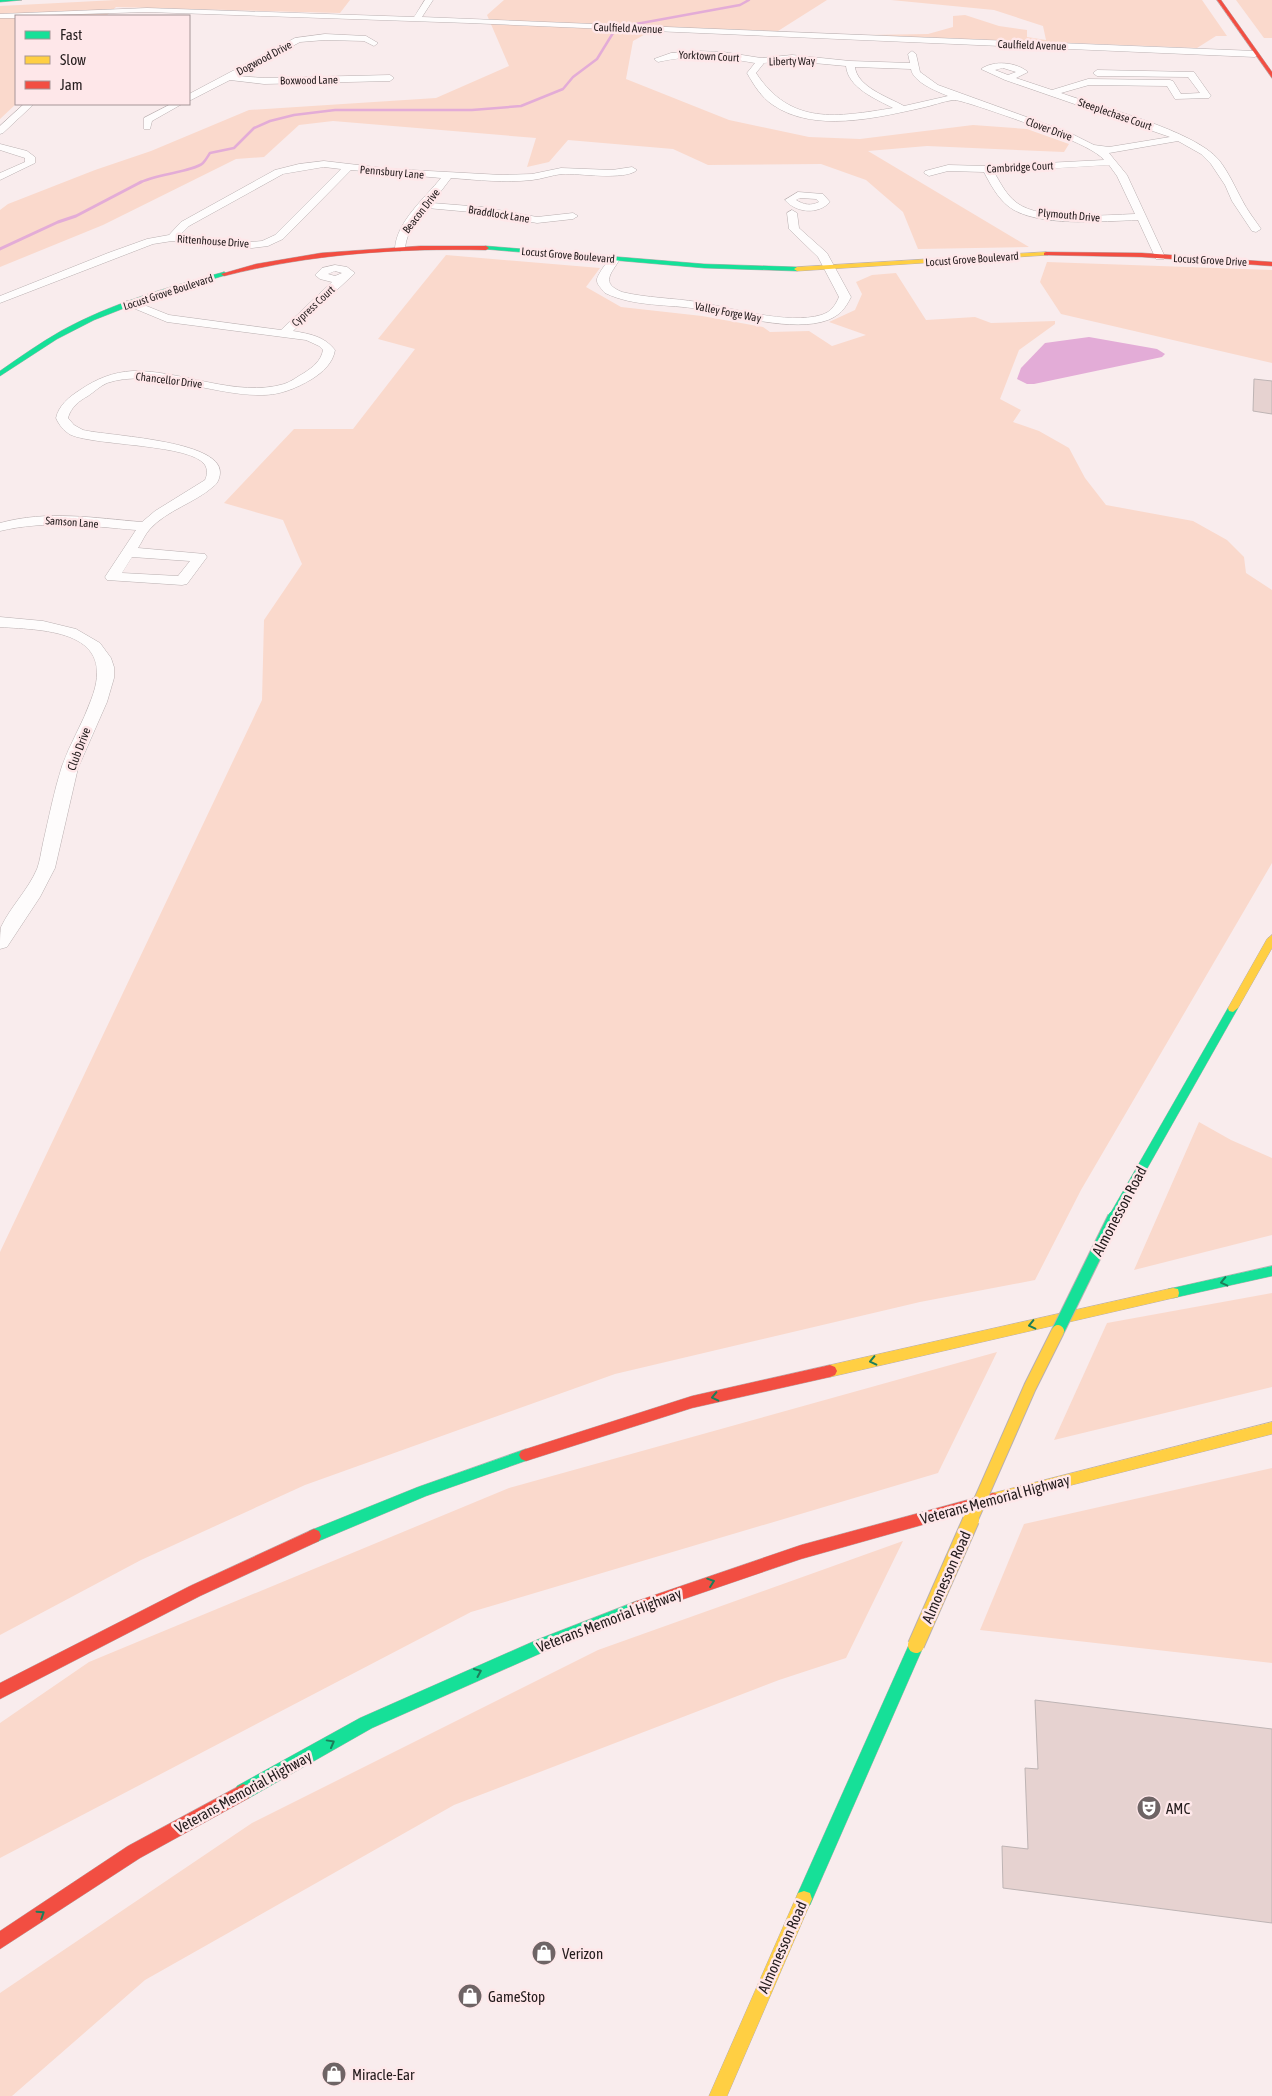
<svg xmlns="http://www.w3.org/2000/svg" width="1272" height="2096" font-family="'Asap Condensed',sans-serif">
<style>
.green{fill:#fad9cc}
.water{fill:#e3acd7}
.lines{fill:none;stroke-linecap:round;stroke-linejoin:round}
.stream-far1{stroke:#e3acd7;stroke-width:2.5}
.stream{stroke:#e3acd7;stroke-width:3}
.building{fill:#e6d2d0;stroke:#beb4b4}
.street-casing{stroke:#b9afb0;stroke-width:1}
.fast-casing{stroke:#b9afb0;stroke-width:1}
.slow-casing{stroke:#b9afb0;stroke-width:1}
.jam-casing{stroke:#b9afb0;stroke-width:1}
.street{fill:#fefcfc;fill-rule:evenodd}
.fast{fill:#16e098;fill-rule:evenodd}
.slow{fill:#ffcf43;fill-rule:evenodd}
.jam{fill:#f24e42;fill-rule:evenodd}
.fast-bridge-casing{stroke:#b9afb0;stroke-width:14;stroke-linecap:butt}
.slow-bridge-far1-casing{stroke:#b9afb0;stroke-width:14;stroke-linecap:butt}
.slow-bridge-casing{stroke:#b9afb0;stroke-width:18;stroke-linecap:butt}
.fast-bridge{stroke:#16e098;stroke-width:12}
.slow-bridge-far1{stroke:#ffcf43;stroke-width:12}
.slow-bridge{stroke:#ffcf43;stroke-width:16}
.oneway{stroke:#1c7e5a}
.labels{text-anchor:middle;dominant-baseline:central;stroke-width:5;stroke-linejoin:round;paint-order:stroke}
.far-street-label{font-size:11px;fill:#231b1c;stroke:#fee7e9}
.street-label{font-size:12px;fill:#231b1c;stroke:#fee7e9}
.near-street-label{font-size:15px;fill:#231b1c;stroke:#fee7e9}
.near-poi-label{font-size:15px;fill:#231b1c;stroke:#fee7e9;text-anchor:start}
</style>
<rect width="100%" height="100%" fill="#f9eced"/>
<g class="green">
<path d="M 116,0 L 350,0 L 340,13 L 116,7 L 106,16 L 16,16 L 16,104 L 0,119 L 0,6 Z"/>
<path d="M 504,0 L 827,0 L 778,31 L 658,27 L 633,41 L 626,79 L 729,120 L 809,137 L 860,139 L 973,125 L 1027,129 L 1069,144 L 1064,152 L 927,146 L 868,151 L 1029,247 L 918,249 L 903,212 L 866,180 L 821,164 L 708,165 L 673,149 L 568,140 L 549,162 L 527,167 L 536,138 L 333,121 L 299,125 L 264,157 L 236,159 L 103,225 L 0,267 L 0,210 L 8,204 L 95,170 L 151,151 L 249,110 L 436,98 L 509,66 L 487,15 Z"/>
<path d="M 891,0 L 1202,0 L 1227,36 L 1216,36 L 1197,48 L 867,35 L 928,34 L 953,27 L 953,16 L 965,15 L 999,26 L 1027,30 L 1027,37 L 1046,40 L 1043,26 L 994,10 Z"/>
<path d="M 1236,0 L 1272,0 L 1272,38 L 1264,38 Z"/>
<path d="M 446,255 L 600,268 L 586,287 L 621,307 L 702,316 L 763,327 L 770,332 L 809,331 L 832,346 L 866,335 L 829,322 L 855,310 L 862,294 L 856,282 L 872,275 L 896,273 L 926,320 L 975,317 L 991,323 L 1055,321 L 1055,324 L 1019,350 L 1000,399 L 1021,410 L 1013,422 L 1039,431 L 1069,448 L 1085,478 L 1106,505 L 1193,521 L 1227,540 L 1244,557 L 1246,573 L 1272,590 L 1272,863 L 1081,1190 L 1035,1280 L 920,1302 L 615,1374 L 305,1485 L 141,1560 L 0,1635 L 0,1252 L 262,700 L 264,620 L 302,564 L 283,520 L 224,503 L 294,429 L 353,429 L 415,349 L 378,339 Z"/>
<path d="M 1047,262 L 1272,270 L 1272,363 L 1061,314 L 1040,282 Z"/>
<path d="M 1199,1122 L 1231,1140 L 1272,1158 L 1272,1235 L 1134,1270 Z"/>
<path d="M 1272,1293 L 1272,1387 L 1054,1440 L 1107,1323 Z"/>
<path d="M 997,1352 L 938,1473 L 471,1612 L 0,1858 L 0,1723 L 89,1662 L 509,1488 Z"/>
<path d="M 1272,1468 L 1272,1663 L 980,1630 L 1024,1524 Z"/>
<path d="M 903,1541 L 846,1658 L 779,1680 L 454,1805 L 145,1980 L 12,2096 L 0,2096 L 0,1993 L 252,1823 L 598,1650 Z"/>
</g>
<path class="water" d="M 1089,337 L 1157,349 L 1165,354 L 1162,357 L 1034,384 L 1027,384 L 1017,379 L 1021,368 L 1045,343 Z"/>
<g class="lines">
<path class="stream-far1" d="M 139,183 C 155,174 193,172 203,163 C 206,160 208,156 210,153 L 234,148 L 254,128 L 270,121 L 294,115 L 335,110 L 472,110 L 521,106 L 563,89 L 573,77 L 597,59 L 613,33 L 625,26 L 740,5 L 749,0"/>
<path class="stream" d="M 0,249 L 58,222 L 76,216 L 141,182"/>
</g>
<g class="building">
<path d="M 1254,379 L 1272,381 L 1272,414 L 1253,411 Z"/>
<path d="M 1035,1700 L 1272,1729 L 1272,1923 L 1003,1888 L 1002,1846 L 1028,1849 L 1025,1768 L 1038,1769 Z"/>
</g>
<g class="lines">
<defs>
<g id="street">
<path d="M 425,0 L 433,0 L 422,17 L 1255,51 L 1259,54 L 1255,57 L 469,23 L 147,12 L 16,16 L 16,18 L 0,18 L 0,14 L 147,8 L 414,17 Z"/>
<path d="M 325,34 L 366,36 L 378,43 L 374,46 L 364,41 L 325,40 L 300,42 L 238,76 L 264,78 L 390,75 L 394,78 L 390,81 L 264,84 L 230,80 L 189,101 L 189,94 L 295,38 Z"/>
<path d="M 696,51 L 723,52 L 761,58 L 792,55 L 850,61 L 910,63 L 908,54 L 912,51 L 916,54 L 920,72 L 938,85 L 1068,132 L 1094,145 L 1109,147 L 1170,137 L 1005,80 L 981,69 C 994,60 1016,62 1028,72 L 1016,78 L 1052,90 L 1088,79 L 1170,80 L 1173,81 L 1181,94 L 1200,93 L 1188,77 L 1097,76 L 1093,73 L 1097,70 L 1194,72 L 1211,96 L 1209,98 L 1175,99 L 1167,86 L 1089,85 L 1061,93 C 1100,107 1194,130 1219,160 C 1229,173 1235,187 1242,200 C 1247,210 1255,220 1261,229 L 1256,232 L 1252,231 L 1232,201 L 1225,185 L 1211,164 L 1201,154 L 1178,141 L 1109,153 L 1127,175 L 1165,257 L 1164,259 L 1156,259 L 1138,220 C 1105,221 1035,228 1008,206 C 998,198 990,184 984,172 L 948,171 L 929,176 L 924,173 L 925,171 L 948,165 L 987,166 L 1104,160 C 1097,151 1073,141 1061,136 C 1049,131 961,99 954,100 C 943,101 932,106 921,108 C 876,118 814,133 773,105 C 761,97 754,85 747,73 L 755,63 C 722,57 691,54 658,62 L 654,59 L 671,53 ZM 792,61 L 846,66 C 848,88 876,99 893,108 C 837,117 791,126 756,73 L 764,63 ZM 855,67 L 911,69 C 913,82 936,91 948,96 L 904,106 C 888,97 857,87 855,67 ZM 1003,68 L 1016,72 L 1008,75 L 995,70 ZM 1109,165 L 1117,176 L 1135,214 C 1105,215 1041,221 1017,203 C 1006,195 1000,182 994,172 Z"/>
<path d="M 24,104 L 34,104 L 3,133 L 0,134 L 0,126 Z"/>
<path d="M 171,104 L 182,104 L 152,121 L 150,129 L 144,129 L 144,118 Z"/>
<path d="M 0,144 L 27,151 L 35,157 L 35,163 L 0,180 L 0,173 L 25,162 L 25,158 L 0,150 Z"/>
<path d="M 324,161 L 392,169 L 502,175 L 532,174 L 561,168 L 612,170 L 632,167 L 637,170 C 625,181 579,173 562,174 C 552,175 542,179 532,180 C 505,183 478,180 451,178 L 432,203 L 482,207 L 537,217 L 573,213 L 578,216 L 573,219 L 537,223 L 482,213 L 427,208 C 416,221 407,231 405,248 L 400,251 L 395,248 C 397,221 425,198 441,178 L 351,170 L 283,239 L 268,246 L 252,248 L 172,241 L 153,244 L 0,303 L 0,296 L 108,253 L 147,239 L 169,235 L 181,222 L 275,170 L 299,164 ZM 324,167 L 341,169 L 275,235 L 262,241 L 252,242 L 180,235 L 189,226 L 283,174 Z"/>
<path d="M 798,192 L 823,194 L 830,202 C 818,215 796,213 785,200 ZM 800,198 L 816,199 L 819,202 C 811,206 804,205 796,200 Z"/>
<path d="M 792,210 L 797,213 L 799,228 L 827,253 L 851,297 C 845,309 840,315 828,320 C 793,333 735,315 699,309 C 668,304 634,307 605,293 C 602,289 596,284 597,279 C 599,272 609,258 615,256 L 620,259 C 611,274 600,283 622,292 C 647,298 673,298 698,302 C 732,308 788,325 821,315 C 831,312 835,306 839,297 L 818,257 L 789,229 L 787,213 Z"/>
<path d="M 335,265 L 347,267 L 355,273 L 293,331 C 310,334 324,336 335,350 C 333,363 323,372 312,379 C 295,389 278,396 258,395 C 213,395 150,368 107,383 C 100,386 94,392 88,396 C 79,401 71,407 68,418 L 74,425 L 83,430 C 108,436 220,440 220,472 C 220,477 218,483 214,486 C 195,503 167,510 150,529 C 145,534 142,542 138,548 L 205,554 L 207,557 L 187,584 L 182,585 L 107,580 L 105,577 L 136,530 C 89,526 46,520 0,531 L 0,523 C 47,510 95,518 142,522 L 155,511 L 205,480 C 207,476 208,470 205,465 C 192,444 97,446 71,435 C 64,431 59,425 56,418 C 59,405 69,397 80,390 C 96,379 113,372 133,371 C 181,370 237,398 284,384 C 291,382 298,376 304,373 C 313,367 321,361 323,350 L 319,346 L 306,340 L 167,322 L 126,305 L 124,303 L 126,301 L 134,301 L 169,315 L 281,330 L 332,282 L 320,279 L 315,275 L 322,268 ZM 335,271 L 342,273 L 335,276 L 328,274 ZM 132,557 L 190,561 L 178,576 L 122,573 Z"/>
<path d="M 0,617 L 43,621 L 76,629 L 100,643 L 111,658 L 114,667 L 114,678 L 107,702 L 78,768 L 55,868 L 40,897 L 7,947 L 0,949 C 0,943 0,933 1,927 C 11,906 28,890 37,869 C 40,861 41,852 43,843 C 49,817 54,791 62,766 C 70,743 83,723 91,700 C 118,631 48,630 0,627 Z"/>
</g>
<g id="fast">
<path d="M 0,0 L 22,0 L 0,2 Z"/>
<path d="M 486,246 L 704,264 L 797,267 L 800,269 L 797,271 L 704,268 L 484,249 L 484,247 Z"/>
<path d="M 224,272 L 226,273 L 226,275 L 150,298 L 94,320 L 57,339 L 0,376 L 0,371 C 20,357 40,343 61,331 C 112,303 168,287 224,272 Z"/>
<path d="M 1233,1004 L 1238,1008 L 1118,1220 L 1114,1222 L 1110,1220 L 1108,1217 L 1110,1214 L 1228,1008 Z"/>
<path d="M 1272,1266 L 1272,1276 L 1173,1298 L 1168,1297 L 1167,1293 L 1168,1289 L 1173,1288 Z"/>
<path d="M 526,1449 L 531,1451 L 533,1455 L 531,1459 L 426,1496 L 314,1543 L 309,1541 L 307,1536 L 309,1531 L 418,1487 Z"/>
<path d="M 637,1601 L 642,1603 L 644,1608 L 642,1613 L 548,1650 L 372,1728 L 249,1798 L 243,1800 L 237,1798 L 235,1792 L 237,1786 L 360,1718 L 539,1639 Z"/>
<path d="M 916,1638 L 921,1640 L 924,1645 L 810,1905 L 804,1907 L 798,1905 L 796,1899 L 798,1893 L 911,1640 Z"/>
</g>
<g id="slow">
<path d="M 1046,252 L 1048,253 L 1048,255 L 797,271 L 794,269 L 797,267 Z"/>
<path d="M 1272,935 L 1272,948 L 1238,1008 L 1233,1012 L 1229,1011 L 1228,1008 L 1267,939 Z"/>
<path d="M 1173,1288 L 1178,1289 L 1179,1293 L 1178,1297 L 1173,1298 L 830,1377 L 825,1375 L 823,1371 L 825,1367 L 830,1365 Z"/>
<path d="M 1272,1422 L 1272,1434 L 993,1505 L 988,1504 L 986,1499 L 988,1494 L 993,1493 Z"/>
<path d="M 804,1891 L 810,1893 L 812,1899 L 727,2096 L 709,2096 L 798,1893 Z"/>
</g>
<g id="jam">
<path d="M 1217,0 L 1221,0 L 1272,72 L 1272,78 Z"/>
<path d="M 420,246 L 486,246 L 489,248 L 486,250 C 397,248 311,254 224,276 L 221,274 L 256,264 L 321,253 Z"/>
<path d="M 1046,252 L 1142,253 L 1272,262 L 1272,266 L 1142,257 L 1044,255 L 1044,253 Z"/>
<path d="M 830,1365 L 835,1367 L 837,1371 L 835,1375 L 830,1377 L 692,1408 L 526,1461 L 521,1459 L 519,1455 L 521,1451 L 526,1449 L 692,1396 Z"/>
<path d="M 993,1493 L 998,1494 L 1000,1499 L 998,1504 L 993,1505 L 801,1559 L 637,1615 L 632,1613 L 630,1608 L 632,1603 L 637,1601 L 801,1545 Z"/>
<path d="M 314,1529 L 319,1531 L 321,1536 L 319,1541 L 200,1596 L 0,1699 L 0,1683 L 190,1586 Z"/>
<path d="M 243,1784 L 249,1786 L 251,1792 L 249,1798 L 140,1858 L 0,1949 L 0,1931 L 128,1846 Z"/>
</g>
</defs>
<use href="#street" class="street-casing"/>
<use href="#fast" class="fast-casing"/>
<use href="#slow" class="slow-casing"/>
<use href="#jam" class="jam-casing"/>
<use href="#street" class="street"/>
<use href="#fast" class="fast"/>
<use href="#slow" class="slow"/>
<use href="#jam" class="jam"/>
<defs>
<path id="fast-bridge" d="M 1058,1331 L 1114,1217"/>
<path id="slow-bridge-far1" d="M 971,1521 L 1030,1387 L 1058,1331"/>
<path id="slow-bridge" d="M 916,1645 L 971,1520"/>
</defs>
<use href="#fast-bridge" class="fast-bridge-casing"/>
<use href="#slow-bridge-far1" class="slow-bridge-far1-casing"/>
<use href="#slow-bridge" class="slow-bridge-casing"/>
<use href="#fast-bridge" class="fast-bridge"/>
<use href="#slow-bridge-far1" class="slow-bridge-far1"/>
<use href="#slow-bridge" class="slow-bridge"/>
</g>
<defs><path id="oneway-chevron" d="M-2-3.5L2.5 0L-2 3.5" fill="none" stroke-width="1.6" stroke-linecap="round" stroke-linejoin="round" transform="scale(1.25)"/></defs>
<g class="oneway">
<use href="#oneway-chevron" transform="translate(1224 1282) rotate(167)"/>
<use href="#oneway-chevron" transform="translate(1032 1325) rotate(167)"/>
<use href="#oneway-chevron" transform="translate(873 1361) rotate(167)"/>
<use href="#oneway-chevron" transform="translate(715 1397) rotate(167)"/>
<use href="#oneway-chevron" transform="translate(711 1582) rotate(-19)"/>
<use href="#oneway-chevron" transform="translate(478 1672) rotate(-24)"/>
<use href="#oneway-chevron" transform="translate(331 1743) rotate(-29)"/>
<use href="#oneway-chevron" transform="translate(41 1914) rotate(-33)"/>
</g>
<defs>
<symbol id="theatre-disc" viewBox="-11 -11 22 22"><circle r="9.5" fill="#6e6465" stroke="#fee7e9"/><path d="M-5-5.5Q0-4 5-5.5V0Q5 5 0 6Q-5 5-5 0ZM-3.3-2.5H-1v1.5H-3.3ZM1-2.5H3.3v1.5H1ZM-2.8 1Q0 5.5 2.8 1Z" fill="#fff"/></symbol>
<symbol id="shop-disc" viewBox="-11 -11 22 22"><circle r="9.5" fill="#6e6465" stroke="#fee7e9"/><path d="M-5-2.5h2.3a2.7 3.5 0 0 1 5.4 0H5L5.5 6h-11ZM-1.5-2.5h3a1.5 2.3 0 0 0-3 0Z" fill="#fff"/></symbol>
</defs>
<g fill-rule="evenodd">
<use href="#theatre-disc" x="1135" y="1794" width="28" height="28"/>
<use href="#shop-disc" x="530" y="1939" width="28" height="28"/>
<use href="#shop-disc" x="456" y="1982" width="28" height="28"/>
<use href="#shop-disc" x="320" y="2060" width="28" height="28"/>
</g>
<g class="labels">
<g class="far-street-label">
<text transform="translate(628 28) rotate(2)">Caulfield Avenue</text>
<text transform="translate(1032 45) rotate(2)">Caulfield Avenue</text>
<text transform="translate(709 56) rotate(3)">Yorktown Court</text>
<text transform="translate(264 58) rotate(-28)">Dogwood Drive</text>
<text transform="translate(792 61) rotate(-1)">Liberty Way</text>
<text transform="translate(309 80) rotate(-1)">Boxwood Lane</text>
<text transform="translate(1115 114) rotate(19)">Steeplechase Court</text>
<text transform="translate(1049 129) rotate(20)">Clover Drive</text>
<text transform="translate(1020 167) rotate(-3)">Cambridge Court</text>
<text transform="translate(392 172) rotate(5)">Pennsbury Lane</text>
<text transform="translate(421 211) rotate(-52)">Beacon Drive</text>
<text transform="translate(499 214) rotate(9)">Braddlock Lane</text>
<text transform="translate(1069 215) rotate(5)">Plymouth Drive</text>
<text transform="translate(213 241) rotate(4)">Rittenhouse Drive</text>
<text transform="translate(568 255) rotate(5)">Locust Grove Boulevard</text>
<text transform="translate(972 259) rotate(-4)">Locust Grove Boulevard</text>
<text transform="translate(1210 260) rotate(3)">Locust Grove Drive</text>
<text transform="translate(168 292) rotate(-18)">Locust Grove Boulevard</text>
<text transform="translate(313 306) rotate(-43)">Cypress Court</text>
<text transform="translate(728 312) rotate(11)">Valley Forge Way</text>
<text transform="translate(169 380) rotate(7)">Chancellor Drive</text>
<text transform="translate(72 522) rotate(4)">Samson Lane</text>
</g>
<g class="street-label">
<text transform="translate(79 749) rotate(-69)">Club Drive</text>
</g>
<g class="near-street-label">
<text transform="translate(1119 1211) rotate(-62)">Almonesson Road</text>
<text transform="translate(995 1499) rotate(-15)">Veterans Memorial Highway</text>
<text transform="translate(946 1577) rotate(-66)">Almonesson Road</text>
<text transform="translate(609 1620) rotate(-21)">Veterans Memorial Highway</text>
<text transform="translate(243 1792) rotate(-29)">Veterans Memorial Highway</text>
<text transform="translate(782 1947) rotate(-66)">Almonesson Road</text>
</g>
<g class="near-poi-label">
<text x="1166" y="1808">AMC</text>
<text x="562" y="1953">Verizon</text>
<text x="488" y="1996">GameStop</text>
<text x="352" y="2074">Miracle-Ear</text>
</g>
</g>
<rect x="15" y="15" width="175" height="90" fill="#fee7e9" stroke="#a69597"/>
<rect x="25" y="31" width="25" height="8" fill="#16e098" stroke="#a69597"/>
<text x="60" y="40" font-size="15" fill="#231b1c">Fast</text>
<rect x="25" y="56" width="25" height="8" fill="#ffcf43" stroke="#a69597"/>
<text x="60" y="65" font-size="15" fill="#231b1c">Slow</text>
<rect x="25" y="81" width="25" height="8" fill="#f24e42" stroke="#a69597"/>
<text x="60" y="90" font-size="15" fill="#231b1c">Jam</text>
</svg>
